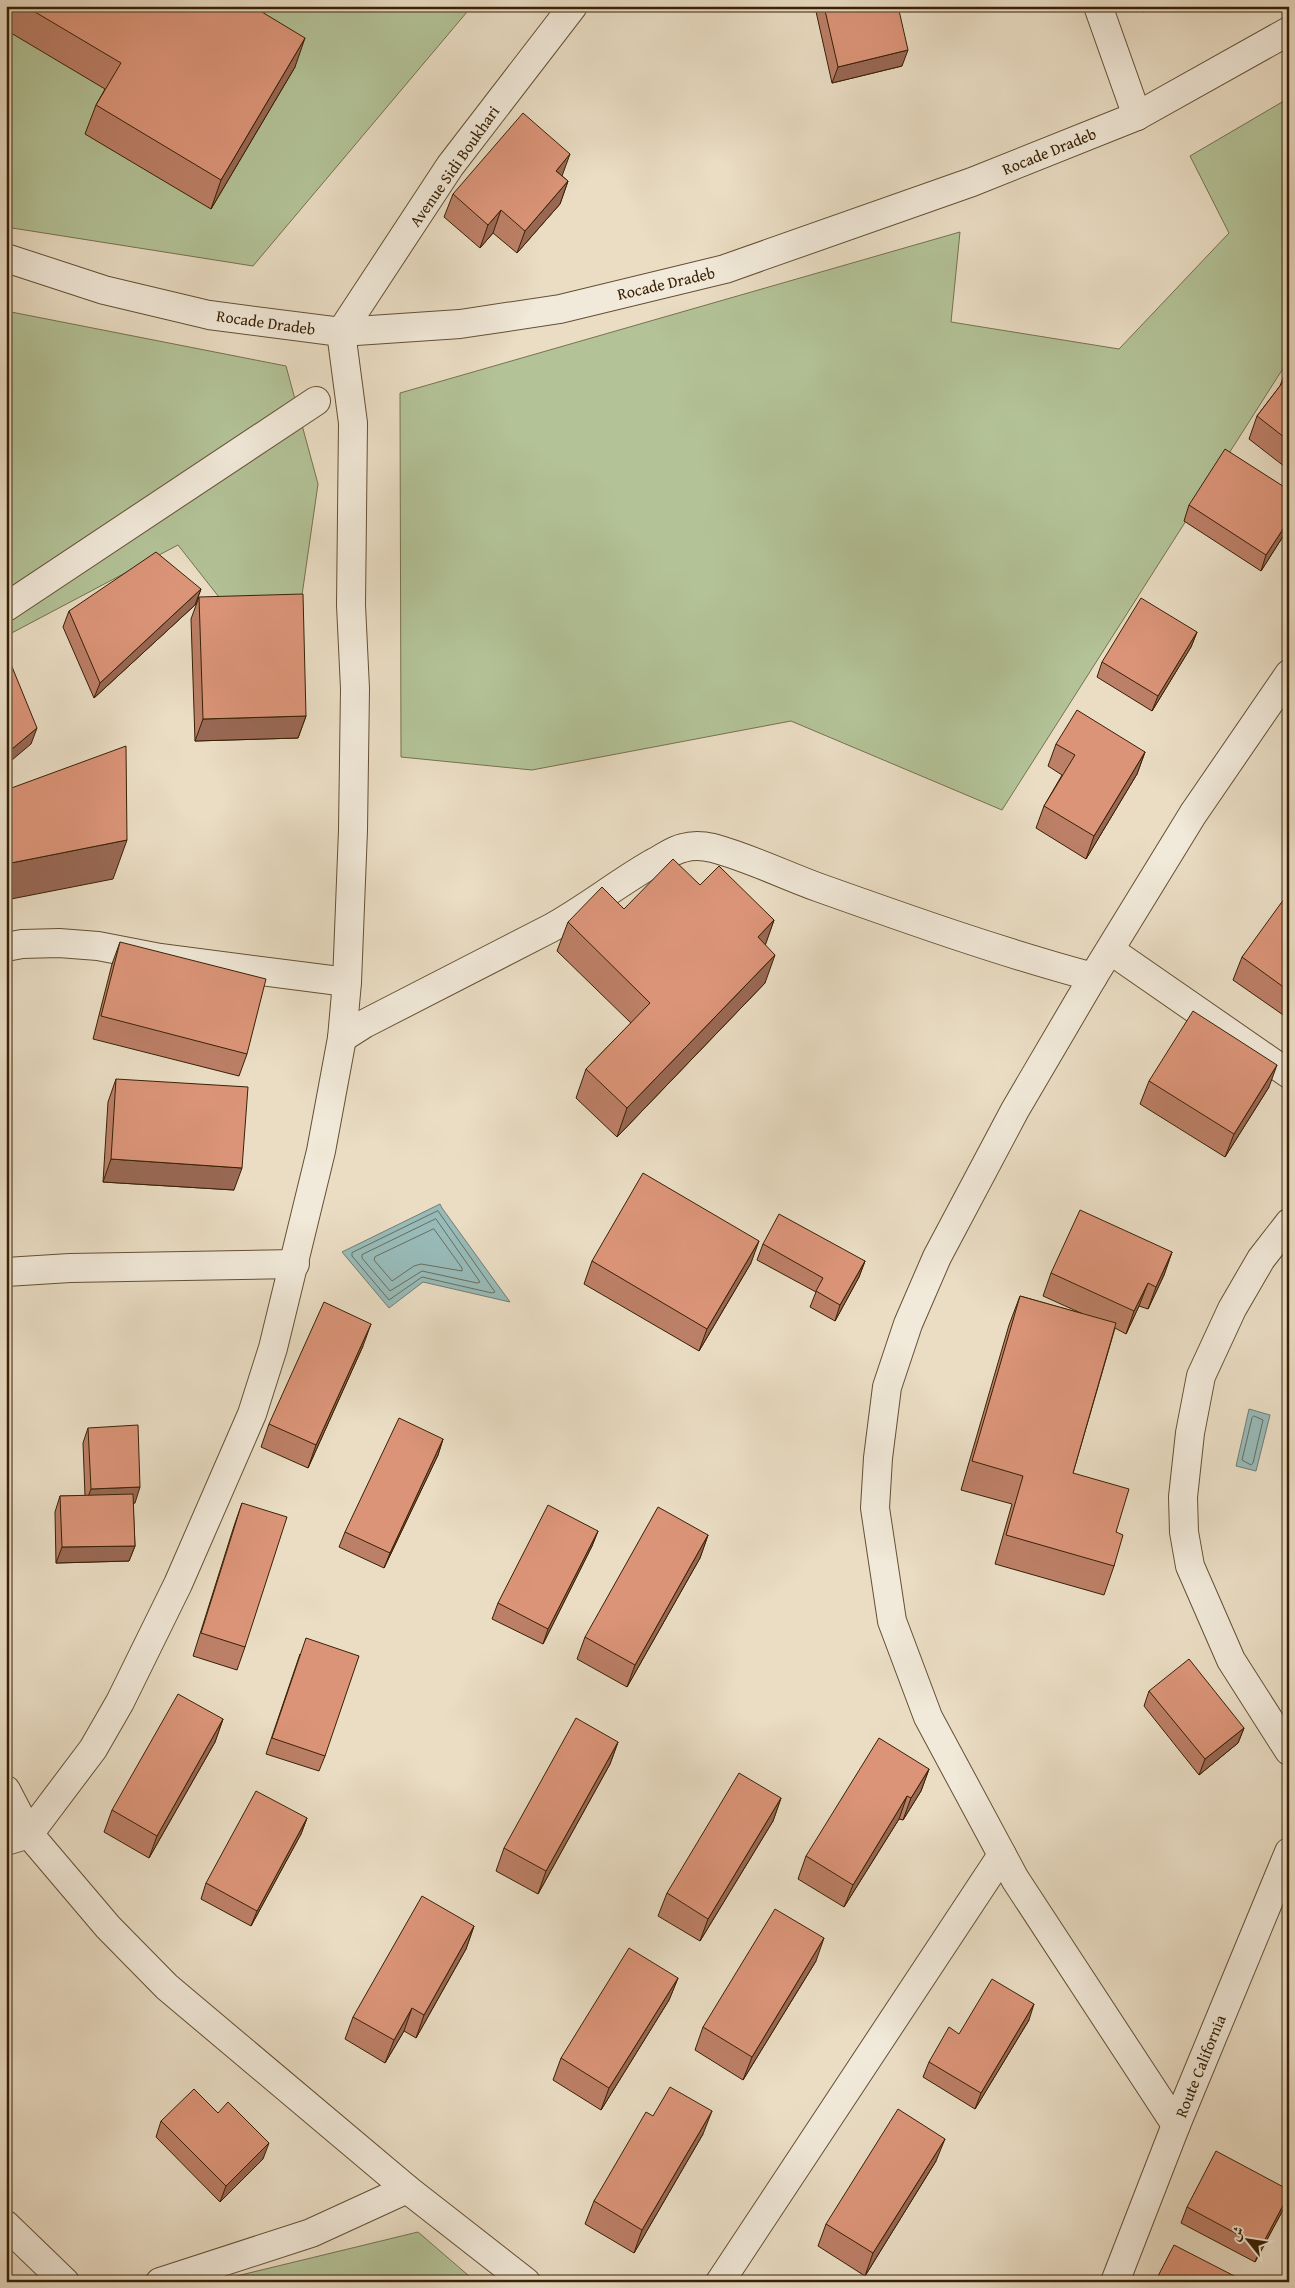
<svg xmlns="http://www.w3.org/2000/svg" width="1295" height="2288" font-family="'Gentium Book Plus',Amiri,serif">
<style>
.green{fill:#b3c297;stroke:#76724e}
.water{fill:#98bbb9;stroke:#727d71}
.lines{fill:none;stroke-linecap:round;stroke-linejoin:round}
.shore{stroke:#686e5e;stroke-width:1}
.minor-casing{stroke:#645034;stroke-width:30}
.minor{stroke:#f1e9d9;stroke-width:28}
.wall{fill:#bc7f67;stroke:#382104}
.shaded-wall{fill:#996854;stroke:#382104}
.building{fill:#db9478;stroke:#382104}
.labels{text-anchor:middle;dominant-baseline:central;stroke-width:5;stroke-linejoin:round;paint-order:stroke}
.street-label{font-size:16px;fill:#382104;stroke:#f1e9d9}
</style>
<rect width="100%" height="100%" fill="#eaddc4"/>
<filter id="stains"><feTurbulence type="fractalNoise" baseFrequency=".004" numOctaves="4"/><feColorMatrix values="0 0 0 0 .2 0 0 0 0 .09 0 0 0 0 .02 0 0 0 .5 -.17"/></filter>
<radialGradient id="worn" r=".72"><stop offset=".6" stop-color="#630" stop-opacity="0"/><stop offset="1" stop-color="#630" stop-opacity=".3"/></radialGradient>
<g class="green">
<path d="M 6,6 L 472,6 L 253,266 L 6,227 Z"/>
<path d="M 1289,98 L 1289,359 L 1002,810 L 791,721 L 532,770 L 401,757 L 400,393 L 960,232 L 951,322 L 1119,349 L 1229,233 L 1190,156 Z"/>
<path d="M 6,311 L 286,366 L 318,484 L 301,602 L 226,606 L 178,545 L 6,636 Z"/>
<path d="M 418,2232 L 476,2282 L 212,2282 Z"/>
</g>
<g class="water">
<path d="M 440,1204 L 442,1208 L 510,1302 L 423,1282 L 389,1308 L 342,1252 Z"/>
<path d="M 1249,1409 L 1270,1415 L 1256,1471 L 1236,1466 Z"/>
</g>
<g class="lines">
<g class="shore">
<path d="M 438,1211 L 495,1292 L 492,1293 L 422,1277 L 389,1300 L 352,1256 L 352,1253 Z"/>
<path d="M 436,1219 L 480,1282 L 477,1283 L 422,1271 L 390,1291 L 362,1258 L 362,1255 Z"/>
<path d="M 434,1229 L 462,1268 L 462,1271 L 421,1264 L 414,1266 L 392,1281 L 374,1260 L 375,1257 Z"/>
<path d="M 1254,1416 L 1263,1420 L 1253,1463 L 1251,1465 L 1242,1460 L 1252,1418 Z"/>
</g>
<defs>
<g id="minor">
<path d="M 1098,6 L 1137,116"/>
<path d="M 6,258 L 104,290 L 209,315 L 341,332 L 460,324 L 560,309 L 725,269 L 972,182 L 1137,116 L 1289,31"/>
<path d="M 6,607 L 316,401"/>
<path d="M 6,947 L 22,944 L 59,943 L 98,946 L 160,958 L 347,982"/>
<path d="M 1110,950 L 1289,1074"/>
<path d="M 342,1038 L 364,1024 L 551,928 C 587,908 618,883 653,863 C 663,858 673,850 683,848 C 693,845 704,846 713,848 C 750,858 784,875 820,888 C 910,920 1000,952 1093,977"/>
<path d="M 1289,1223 L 1261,1259 L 1232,1309 L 1201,1376 L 1190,1433 L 1183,1497 L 1184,1532 L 1190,1566 L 1231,1660 L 1289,1751"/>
<path d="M 6,1272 L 70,1268 L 295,1264"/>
<path d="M 6,1790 L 29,1834 L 108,1927 L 167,1987 L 407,2189 L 526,2282"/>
<path d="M 6,1841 L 29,1834 L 93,1749 L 120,1702 L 178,1584 L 252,1414 L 273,1348 L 321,1151 L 342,1038 L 347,982 L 353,830 L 355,689 L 351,605 L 353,423 L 341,332 L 450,166 L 573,6"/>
<path d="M 1176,2125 L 1015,1879 L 928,1717 L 892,1621 L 875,1508 L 878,1458 L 887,1387 L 908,1324 L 937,1257 L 1015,1110 L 1093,977 L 1193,814 L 1289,674"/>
<path d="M 6,2225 L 65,2282"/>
<path d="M 160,2282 L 311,2233 L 407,2189"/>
<path d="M 720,2282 L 1002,1855"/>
<path d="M 1115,2282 L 1176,2125 L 1289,1852"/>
</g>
</defs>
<use href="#minor" class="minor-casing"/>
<use href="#minor" class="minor"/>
</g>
<g class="wall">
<path d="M 6,6 L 252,6 L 295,67 L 211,209 L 85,134 L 96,105 L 105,89 L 6,30 Z"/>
<path d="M 815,6 L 898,6 L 902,66 L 832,83 L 815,7 Z"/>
<path d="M 1140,6 L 1154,6 L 1143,12 Z"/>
<path d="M 562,176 L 568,181 L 560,204 L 517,253 L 493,233 L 480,248 L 444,217 L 453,194 Z"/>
<path d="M 1289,365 L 1289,470 L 1249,439 L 1257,416 L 1280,386 L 1287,367 Z"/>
<path d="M 1289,490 L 1289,527 L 1261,571 L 1184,521 L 1189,505 Z"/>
<path d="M 201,589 L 195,605 L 94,698 L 63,627 L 69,611 Z"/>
<path d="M 199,597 L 306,716 L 298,738 L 195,741 L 191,619 Z"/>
<path d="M 1197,632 L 1191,647 L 1152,711 L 1097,677 L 1102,662 Z"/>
<path d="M 1056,744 L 1145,752 L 1137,774 L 1086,859 L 1036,828 L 1044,806 L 1062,775 L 1048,766 Z"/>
<path d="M 700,885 L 774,920 L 765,944 L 765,983 L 617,1137 L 576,1098 L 586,1069 L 631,1023 L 557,951 L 568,922 L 624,909 Z"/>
<path d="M 1289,903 L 1289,1019 L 1233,980 L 1242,957 Z"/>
<path d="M 120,942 L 247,1054 L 239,1076 L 93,1039 L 112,964 Z"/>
<path d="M 116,1079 L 234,1190 L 103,1182 L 108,1102 Z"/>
<path d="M 1149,1081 L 1269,1087 L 1225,1157 L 1140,1104 Z"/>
<path d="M 763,1244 L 865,1261 L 859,1277 L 835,1321 L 810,1307 L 816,1292 L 757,1260 Z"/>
<path d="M 1172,1252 L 1164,1275 L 1148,1309 L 1139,1306 L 1126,1334 L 1115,1328 L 1073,1473 L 1116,1532 L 1114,1566 L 1104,1595 L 995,1564 L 1012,1504 L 961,1490 L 1009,1325 L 1020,1296 L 1083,1314 L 1043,1296 L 1051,1273 Z"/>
<path d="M 592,1261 L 751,1263 L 699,1351 L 584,1284 Z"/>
<path d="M 363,1346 L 308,1468 L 261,1447 L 269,1424 Z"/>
<path d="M 88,1428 L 135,1503 L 133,1503 L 135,1546 L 129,1561 L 56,1563 L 55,1512 L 60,1496 L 85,1496 L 83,1443 Z"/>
<path d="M 443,1439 L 438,1455 L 384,1568 L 339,1547 L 345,1532 Z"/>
<path d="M 242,1503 L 245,1647 L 237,1670 L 193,1656 L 234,1526 Z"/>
<path d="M 598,1531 L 592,1546 L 543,1644 L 492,1619 L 498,1603 Z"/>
<path d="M 708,1535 L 700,1558 L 627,1687 L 577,1659 L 585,1637 Z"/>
<path d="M 300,1654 L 325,1756 L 319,1771 L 266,1754 Z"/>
<path d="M 1149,1691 L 1244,1728 L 1238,1743 L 1199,1775 L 1144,1706 Z"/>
<path d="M 223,1719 L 215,1742 L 149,1858 L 104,1832 L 112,1810 Z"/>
<path d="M 618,1742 L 610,1764 L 538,1894 L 496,1871 L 504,1848 Z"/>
<path d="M 929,1769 L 921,1791 L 903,1820 L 899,1819 L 844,1907 L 798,1879 L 806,1856 Z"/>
<path d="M 781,1798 L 773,1821 L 700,1941 L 658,1916 L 667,1893 Z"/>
<path d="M 307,1818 L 301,1834 L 251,1926 L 201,1899 L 206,1883 Z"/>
<path d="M 474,1926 L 466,1949 L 416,2038 L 404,2031 L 385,2063 L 345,2039 L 353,2017 Z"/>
<path d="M 816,1961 L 743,2080 L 695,2050 L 703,2027 Z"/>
<path d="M 678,1978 L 669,2000 L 601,2110 L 553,2080 L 561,2058 Z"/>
<path d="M 1029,2020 L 975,2109 L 923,2077 L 929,2062 Z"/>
<path d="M 653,2116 L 703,2134 L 634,2253 L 585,2224 L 594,2201 Z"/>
<path d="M 161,2121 L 263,2159 L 220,2202 L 156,2137 Z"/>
<path d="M 936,2161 L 865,2276 L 818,2246 L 826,2224 Z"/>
<path d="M 1289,2190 L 1289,2195 L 1285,2206 L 1255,2262 L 1181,2223 L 1187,2207 Z"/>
</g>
<g class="shaded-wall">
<path d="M 1145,6 L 1154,6 L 1143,12 Z"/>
<path d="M 305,38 L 295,67 L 211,209 L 221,180 Z"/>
<path d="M 908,50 L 902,66 L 832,83 L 838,67 Z"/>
<path d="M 570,154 L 562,176 L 556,171 Z"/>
<path d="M 568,181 L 560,204 L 517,253 L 525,231 Z"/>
<path d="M 501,210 L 493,233 L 480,248 L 488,225 Z"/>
<path d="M 1289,520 L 1289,527 L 1261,571 L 1266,555 Z"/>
<path d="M 201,589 L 195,605 L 94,698 L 100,683 Z"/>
<path d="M 1197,632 L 1191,647 L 1152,711 L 1158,696 Z"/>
<path d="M 306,716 L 298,738 L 195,741 L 203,719 Z"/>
<path d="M 37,728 L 31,744 L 6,765 L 6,754 Z"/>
<path d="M 1145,752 L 1137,774 L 1086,859 L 1094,836 Z"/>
<path d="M 127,840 L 113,879 L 6,900 L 6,864 Z"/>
<path d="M 774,920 L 764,949 L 758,937 Z"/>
<path d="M 775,955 L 765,983 L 617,1137 L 627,1108 Z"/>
<path d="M 1277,1065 L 1269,1087 L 1225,1157 L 1234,1134 Z"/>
<path d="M 111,1159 L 242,1168 L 234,1190 L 103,1182 Z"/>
<path d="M 759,1241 L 751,1263 L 699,1351 L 707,1329 Z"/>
<path d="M 1172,1252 L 1164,1275 L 1148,1309 L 1156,1287 Z"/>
<path d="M 865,1261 L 859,1277 L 835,1321 L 840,1305 Z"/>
<path d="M 1148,1283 L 1139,1306 L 1126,1334 L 1134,1311 Z"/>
<path d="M 371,1324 L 363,1346 L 308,1468 L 316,1445 Z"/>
<path d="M 443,1439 L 438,1455 L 384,1568 L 390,1553 Z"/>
<path d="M 140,1487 L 135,1503 L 85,1505 L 91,1489 Z"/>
<path d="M 598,1531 L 592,1546 L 543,1644 L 548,1629 Z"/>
<path d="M 708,1535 L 700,1558 L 627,1687 L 635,1665 Z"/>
<path d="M 135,1546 L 129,1561 L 56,1563 L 62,1547 Z"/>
<path d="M 223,1719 L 215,1742 L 149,1858 L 157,1836 Z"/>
<path d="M 1244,1728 L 1238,1743 L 1199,1775 L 1205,1759 Z"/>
<path d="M 618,1742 L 610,1764 L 538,1894 L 546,1871 Z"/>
<path d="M 929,1769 L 921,1791 L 903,1820 L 911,1798 Z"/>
<path d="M 907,1796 L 899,1819 L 844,1907 L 853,1885 Z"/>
<path d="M 781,1798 L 773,1821 L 700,1941 L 708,1919 Z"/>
<path d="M 307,1818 L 301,1834 L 251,1926 L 257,1911 Z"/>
<path d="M 474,1926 L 466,1949 L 416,2038 L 424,2015 Z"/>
<path d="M 824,1938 L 816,1961 L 743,2080 L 752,2057 Z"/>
<path d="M 678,1978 L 669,2000 L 601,2110 L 609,2088 Z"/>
<path d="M 1034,2004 L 1029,2020 L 975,2109 L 981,2093 Z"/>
<path d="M 412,2008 L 404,2031 L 385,2063 L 394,2040 Z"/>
<path d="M 712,2111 L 703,2134 L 634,2253 L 642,2230 Z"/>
<path d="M 945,2139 L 936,2161 L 865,2276 L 873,2253 Z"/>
<path d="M 269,2143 L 263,2159 L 220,2202 L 226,2186 Z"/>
<path d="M 1289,2194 L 1285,2206 L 1255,2262 L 1261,2247 Z"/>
</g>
<g class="building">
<path d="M 25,6 L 252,6 L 305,38 L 221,180 L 96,105 L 121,63 Z"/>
<path d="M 824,6 L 898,6 L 908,50 L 838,67 Z"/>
<path d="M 523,113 L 570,154 L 556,171 L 568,181 L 525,231 L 501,210 L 488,225 L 453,194 Z"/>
<path d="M 1283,382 L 1289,387 L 1289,441 L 1257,416 Z"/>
<path d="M 1225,449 L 1289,490 L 1289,520 L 1266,555 L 1189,505 Z"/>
<path d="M 156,552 L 201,589 L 100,683 L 69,611 Z"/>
<path d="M 303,594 L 306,716 L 203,719 L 199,597 Z"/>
<path d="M 1141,598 L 1197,632 L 1158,696 L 1102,662 Z"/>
<path d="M 8,657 L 37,728 L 6,754 L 6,658 Z"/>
<path d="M 1077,710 L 1145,752 L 1094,836 L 1044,806 L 1075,755 L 1056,744 Z"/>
<path d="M 126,746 L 127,840 L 6,864 L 6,790 Z"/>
<path d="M 673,859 L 700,885 L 719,866 L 774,920 L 758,937 L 775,955 L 627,1108 L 586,1069 L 650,1003 L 568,922 L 602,887 L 624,909 Z"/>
<path d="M 1284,899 L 1289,903 L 1289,991 L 1242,957 Z"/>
<path d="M 120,942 L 266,979 L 247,1054 L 101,1016 Z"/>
<path d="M 1193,1011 L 1277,1065 L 1234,1134 L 1149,1081 Z"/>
<path d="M 116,1079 L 248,1087 L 242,1168 L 111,1159 Z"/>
<path d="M 643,1173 L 759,1241 L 707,1329 L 592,1261 Z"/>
<path d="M 1080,1210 L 1172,1252 L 1156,1287 L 1148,1283 L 1134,1311 L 1051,1273 Z"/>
<path d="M 779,1214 L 865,1261 L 840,1305 L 816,1291 L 823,1278 L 763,1244 Z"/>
<path d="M 1020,1296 L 1116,1323 L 1073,1473 L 1129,1489 L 1116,1532 L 1123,1535 L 1114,1566 L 1006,1535 L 1023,1476 L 972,1461 Z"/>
<path d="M 324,1302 L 371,1324 L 316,1445 L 269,1424 Z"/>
<path d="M 399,1418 L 443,1439 L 390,1553 L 345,1532 Z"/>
<path d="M 138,1425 L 140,1487 L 91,1489 L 88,1428 Z"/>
<path d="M 133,1494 L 135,1546 L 62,1547 L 60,1496 Z"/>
<path d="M 242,1503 L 287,1517 L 245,1647 L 201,1633 Z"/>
<path d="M 548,1505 L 598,1531 L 548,1629 L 498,1603 Z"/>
<path d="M 658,1507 L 708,1535 L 635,1665 L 585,1637 Z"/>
<path d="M 306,1638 L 359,1656 L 325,1756 L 272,1738 Z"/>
<path d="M 1189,1659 L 1244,1728 L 1205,1759 L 1149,1691 Z"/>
<path d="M 178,1694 L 223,1719 L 157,1836 L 112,1810 Z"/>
<path d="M 576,1718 L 618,1742 L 546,1871 L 504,1848 Z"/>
<path d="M 879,1738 L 929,1769 L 911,1798 L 907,1796 L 853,1885 L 806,1856 Z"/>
<path d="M 739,1773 L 781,1798 L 708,1919 L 667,1893 Z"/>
<path d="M 256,1791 L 307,1818 L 257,1911 L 206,1883 Z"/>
<path d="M 422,1896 L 474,1926 L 424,2015 L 412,2008 L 394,2040 L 353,2017 Z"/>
<path d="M 775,1909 L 824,1938 L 752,2057 L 703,2027 Z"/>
<path d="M 629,1948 L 678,1978 L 609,2088 L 561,2058 Z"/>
<path d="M 992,1979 L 1034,2004 L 981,2093 L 929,2062 L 949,2027 L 959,2034 Z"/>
<path d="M 670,2087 L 712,2111 L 642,2230 L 594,2201 L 646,2112 L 653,2116 Z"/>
<path d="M 194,2089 L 218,2113 L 228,2102 L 269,2143 L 226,2186 L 161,2121 Z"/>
<path d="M 898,2109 L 945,2139 L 873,2253 L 826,2224 Z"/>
<path d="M 1216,2151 L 1289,2190 L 1289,2194 L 1261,2247 L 1187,2207 Z"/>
<path d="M 1174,2245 L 1246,2282 L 1155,2282 Z"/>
</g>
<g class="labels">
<g class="street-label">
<text transform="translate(1049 151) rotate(-22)">Rocade Dradeb</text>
<text transform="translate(454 166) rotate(-55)">Avenue Sidi Boukhari</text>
<text transform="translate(666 283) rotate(-13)">Rocade Dradeb</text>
<text transform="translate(266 322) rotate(8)">Rocade Dradeb</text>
<text transform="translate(1200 2066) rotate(-68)">Route California</text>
</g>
</g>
<rect width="1295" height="2288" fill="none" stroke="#eaddc4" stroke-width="25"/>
<rect x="8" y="8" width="1280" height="2273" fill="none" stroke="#382104" stroke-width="2.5"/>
<rect x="12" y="12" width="1270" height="2263" fill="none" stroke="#382104"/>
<g transform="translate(1248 2240) rotate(300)" stroke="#f1e9d9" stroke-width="4" paint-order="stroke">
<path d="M0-4L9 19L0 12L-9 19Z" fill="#382104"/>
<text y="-8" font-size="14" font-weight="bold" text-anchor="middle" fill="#382104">ش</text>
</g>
<rect width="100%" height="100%" filter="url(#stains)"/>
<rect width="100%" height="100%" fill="url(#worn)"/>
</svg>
